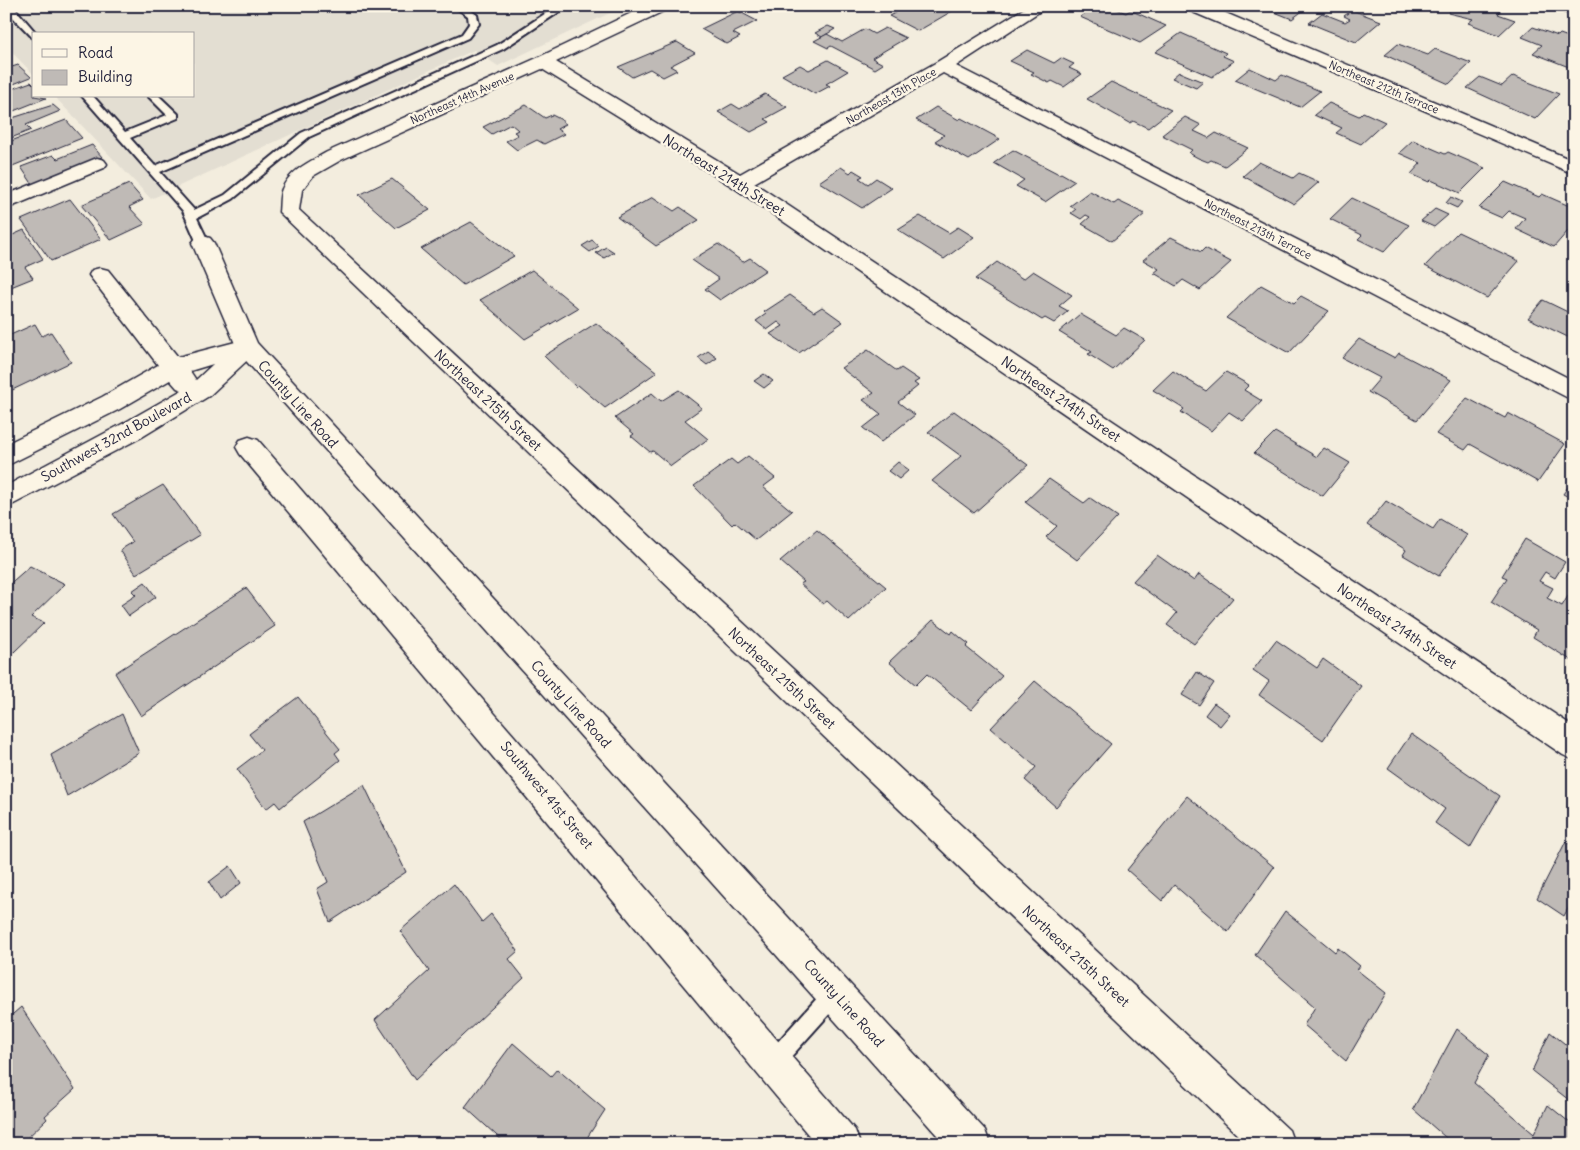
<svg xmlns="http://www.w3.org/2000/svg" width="1580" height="1150" font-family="Delius,sans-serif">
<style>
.built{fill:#e3ded2}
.building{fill:#bfbab6;stroke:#22223b}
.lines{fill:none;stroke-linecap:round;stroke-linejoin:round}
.lane-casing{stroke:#22223b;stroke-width:4}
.street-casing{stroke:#22223b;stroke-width:3}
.secondary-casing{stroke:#22223b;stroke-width:3}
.lane{fill:#fcf5e5;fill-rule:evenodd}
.street{fill:#fcf5e5;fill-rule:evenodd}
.secondary{fill:#fcf5e5;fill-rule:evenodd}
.labels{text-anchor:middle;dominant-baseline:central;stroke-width:5;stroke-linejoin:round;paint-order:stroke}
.far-street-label{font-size:11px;fill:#22223b;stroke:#fcf5e5}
.street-label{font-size:14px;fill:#22223b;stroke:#fcf5e5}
</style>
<rect width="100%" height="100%" fill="#f3edde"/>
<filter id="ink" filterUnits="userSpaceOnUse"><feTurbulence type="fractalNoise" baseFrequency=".02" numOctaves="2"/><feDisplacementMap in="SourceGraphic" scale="10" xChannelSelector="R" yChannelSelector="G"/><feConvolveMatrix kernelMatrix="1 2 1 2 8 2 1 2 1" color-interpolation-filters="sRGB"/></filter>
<g filter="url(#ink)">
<path class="built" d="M 6,6 L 625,6 L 498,66 L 474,50 L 151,199 L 54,96 L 194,96 L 194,34 L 34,34 L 34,75 L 6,46 Z"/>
<g class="building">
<path d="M 758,6 L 792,6 L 783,11 L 779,8 L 771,13 Z"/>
<path d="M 908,6 L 919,9 L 924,6 L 959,7 L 918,31 L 889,16 Z"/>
<path d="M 1096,6 L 1110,6 L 1126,13 L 1130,10 L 1166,26 L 1140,43 L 1080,17 Z"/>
<path d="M 1260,6 L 1309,6 L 1292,19 Z"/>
<path d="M 1442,6 L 1489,6 L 1501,11 L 1498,14 L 1515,20 L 1499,35 L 1468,23 L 1473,19 L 1448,13 L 1450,11 Z"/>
<path d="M 1352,10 L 1381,21 L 1356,42 L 1309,23 L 1322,13 L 1345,22 L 1350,19 L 1344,16 Z"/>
<path d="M 738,11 L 757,21 L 733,33 L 740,37 L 727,44 L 701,29 Z"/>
<path d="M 828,26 L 835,29 L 822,37 L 815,33 Z"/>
<path d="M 1533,27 L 1558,36 L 1560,34 L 1574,39 L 1574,69 L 1533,53 L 1542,45 L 1522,37 Z"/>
<path d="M 885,28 L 906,38 L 872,58 L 883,64 L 875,69 L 831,46 L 828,48 L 814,41 L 827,34 L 842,42 L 865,29 L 874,34 Z"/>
<path d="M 1181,33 L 1226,53 L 1223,56 L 1234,61 L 1212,77 L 1155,52 Z"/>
<path d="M 677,42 L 695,53 L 670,66 L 677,70 L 663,77 L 650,69 L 632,77 L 618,67 Z"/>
<path d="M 1398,44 L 1428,55 L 1435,49 L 1471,63 L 1449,84 L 1385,55 Z"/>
<path d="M 1027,50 L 1054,63 L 1061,58 L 1074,64 L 1069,68 L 1082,74 L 1064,87 L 1052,81 L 1049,83 L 1031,74 L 1034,72 L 1010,61 Z"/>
<path d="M 828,60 L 848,71 L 826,84 L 830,86 L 815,94 L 782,75 L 800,65 L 809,70 Z"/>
<path d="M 18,65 L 31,77 L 6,87 L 6,69 Z"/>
<path d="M 1250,68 L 1276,80 L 1282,75 L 1320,91 L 1300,107 L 1235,80 Z"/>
<path d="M 1179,72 L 1203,82 L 1196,88 L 1172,78 Z"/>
<path d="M 1513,76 L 1559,94 L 1535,119 L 1467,88 L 1480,77 L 1502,86 Z"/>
<path d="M 31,82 L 34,85 L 34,96 L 46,98 L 6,114 L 6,91 Z"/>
<path d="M 1111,82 L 1171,110 L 1148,128 L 1133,121 L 1130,123 L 1087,99 Z"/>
<path d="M 765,94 L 787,107 L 765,119 L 770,122 L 751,132 L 718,112 L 732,104 L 740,109 Z"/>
<path d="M 1329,103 L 1359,116 L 1363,112 L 1385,122 L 1361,144 L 1336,133 L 1342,128 L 1314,115 Z"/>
<path d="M 53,105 L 60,111 L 26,125 L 31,130 L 6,140 L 6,120 Z"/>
<path d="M 526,105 L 545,118 L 552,115 L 560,119 L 566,124 L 557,129 L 564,134 L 544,144 L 537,140 L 517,150 L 506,141 L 518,135 L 514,132 L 518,130 L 511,124 L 492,134 L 483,127 Z"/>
<path d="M 936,107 L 959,120 L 961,118 L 1000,139 L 969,160 L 935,141 L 944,135 L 916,120 Z"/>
<path d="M 1185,117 L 1201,125 L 1194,131 L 1209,138 L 1216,133 L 1248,148 L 1225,166 L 1211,160 L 1208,162 L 1198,158 L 1189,153 L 1192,150 L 1162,135 Z"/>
<path d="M 66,120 L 82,138 L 10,167 L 6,162 L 6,143 Z"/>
<path d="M 1413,140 L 1445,154 L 1448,152 L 1485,168 L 1460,193 L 1431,180 L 1429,182 L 1411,174 L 1421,163 L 1399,153 Z"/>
<path d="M 92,145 L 102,157 L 33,185 L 21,167 L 53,155 L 57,159 Z"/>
<path d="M 1013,150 L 1059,174 L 1061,173 L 1075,181 L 1045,202 L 1016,186 L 1024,180 L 994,163 Z"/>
<path d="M 1259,162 L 1293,178 L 1299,173 L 1319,182 L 1294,204 L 1243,176 Z"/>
<path d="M 841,167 L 850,173 L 853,170 L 863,176 L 859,178 L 868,184 L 876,178 L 892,188 L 862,208 L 819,182 Z"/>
<path d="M 392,179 L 430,210 L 396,228 L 359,195 Z"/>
<path d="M 1505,182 L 1539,197 L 1542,194 L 1574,208 L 1574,224 L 1554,247 L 1516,229 L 1525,218 L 1509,211 L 1502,218 L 1479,208 Z"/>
<path d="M 129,184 L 143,200 L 129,207 L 145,224 L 111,240 L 81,205 Z"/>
<path d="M 1090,191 L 1114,204 L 1118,201 L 1145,214 L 1112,241 L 1082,224 L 1090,217 L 1086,215 L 1081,219 L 1071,213 L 1076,209 L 1070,206 Z"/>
<path d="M 653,197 L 674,211 L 680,207 L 699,220 L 656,246 L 617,217 Z"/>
<path d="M 1451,197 L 1462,202 L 1457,208 L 1446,203 Z"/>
<path d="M 1352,198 L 1409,225 L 1384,252 L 1358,239 L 1362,235 L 1330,219 Z"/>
<path d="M 70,199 L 101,239 L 51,261 L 21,220 Z"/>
<path d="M 1435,209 L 1448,215 L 1434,227 L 1421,221 Z"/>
<path d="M 920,216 L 949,233 L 958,227 L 974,237 L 944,259 L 898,230 Z"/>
<path d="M 471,222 L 514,256 L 463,285 L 421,249 Z"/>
<path d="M 24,230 L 43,259 L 25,267 L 33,278 L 6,289 L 6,238 Z"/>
<path d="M 1458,232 L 1519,261 L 1487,298 L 1425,266 Z"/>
<path d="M 1171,237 L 1201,252 L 1205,248 L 1231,262 L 1200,290 L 1183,280 L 1176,286 L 1154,273 L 1159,269 L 1143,260 Z"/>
<path d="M 592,240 L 599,246 L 590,252 L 582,246 Z"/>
<path d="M 718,244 L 743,262 L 750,258 L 766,270 L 720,300 L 705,289 L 719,279 L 692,260 Z"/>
<path d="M 606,247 L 614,252 L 604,258 L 596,253 Z"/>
<path d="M 997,262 L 1023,279 L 1033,271 L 1072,295 L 1059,306 L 1068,311 L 1054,323 L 1045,318 L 1042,320 L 975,279 Z"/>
<path d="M 532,270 L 578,308 L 525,339 L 480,300 Z"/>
<path d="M 1261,285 L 1294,303 L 1301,296 L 1329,311 L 1289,353 L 1226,318 Z"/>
<path d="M 790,295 L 814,312 L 822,307 L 843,322 L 799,353 L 770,334 L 783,326 L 778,322 L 767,330 L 756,321 L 766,314 L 764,312 Z"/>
<path d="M 1543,300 L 1574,315 L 1574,340 L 1528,318 Z"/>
<path d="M 1080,314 L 1116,335 L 1124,328 L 1145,340 L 1113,370 L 1088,354 L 1092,352 L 1059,332 Z"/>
<path d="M 596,323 L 657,372 L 605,408 L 578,385 L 576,387 L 544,356 Z"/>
<path d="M 35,324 L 42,336 L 51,332 L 71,362 L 6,393 L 6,337 Z"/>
<path d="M 1359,339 L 1395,358 L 1399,353 L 1451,380 L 1417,420 L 1368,392 L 1380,378 L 1342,358 Z"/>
<path d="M 868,350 L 897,371 L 901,368 L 919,380 L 914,383 L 918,386 L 898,402 L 915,415 L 881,442 L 863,428 L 881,414 L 863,400 L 874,393 L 841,368 Z"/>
<path d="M 708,351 L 717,358 L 707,365 L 698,358 Z"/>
<path d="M 1173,371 L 1206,391 L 1226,372 L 1249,385 L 1244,390 L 1262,401 L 1243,421 L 1229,412 L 1211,431 L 1181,412 L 1184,409 L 1153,390 Z"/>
<path d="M 764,374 L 773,381 L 764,388 L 754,381 Z"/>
<path d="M 679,390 L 702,408 L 685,420 L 708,439 L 671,466 L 653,451 L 650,452 L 631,436 L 634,434 L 615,418 L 652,393 L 661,401 Z"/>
<path d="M 1467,398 L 1505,418 L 1508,413 L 1565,444 L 1538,482 L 1470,444 L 1465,450 L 1436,434 Z"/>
<path d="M 954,411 L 1028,465 L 974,513 L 932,481 L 961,456 L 928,432 Z"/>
<path d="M 1275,432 L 1317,457 L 1324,448 L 1350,463 L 1323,496 L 1254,453 Z"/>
<path d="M 748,456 L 775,478 L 763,487 L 792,511 L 756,540 L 735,522 L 732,525 L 694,486 L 731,459 L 737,464 Z"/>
<path d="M 898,462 L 909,470 L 899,479 L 888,471 Z"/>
<path d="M 1049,479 L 1084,503 L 1090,498 L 1118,517 L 1077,560 L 1046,537 L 1057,526 L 1025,502 Z"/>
<path d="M 1574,479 L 1574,500 L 1563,494 Z"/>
<path d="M 163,485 L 200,535 L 136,574 L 120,550 L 133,542 L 113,514 Z"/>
<path d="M 1386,501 L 1433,529 L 1440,519 L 1467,535 L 1439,576 L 1403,555 L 1406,550 L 1367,525 Z"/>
<path d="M 817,530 L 886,587 L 849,621 L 827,601 L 823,604 L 800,584 L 804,582 L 780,561 Z"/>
<path d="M 1525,539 L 1565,562 L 1555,578 L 1545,572 L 1539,581 L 1553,588 L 1547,598 L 1562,606 L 1568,596 L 1574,600 L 1574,662 L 1533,637 L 1537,630 L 1491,602 L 1507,578 L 1502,576 Z"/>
<path d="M 1157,555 L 1194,581 L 1199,574 L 1233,598 L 1194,644 L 1167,625 L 1177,613 L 1133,581 Z"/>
<path d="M 30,566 L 65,584 L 31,617 L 44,623 L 14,652 L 10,650 L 6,653 L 6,587 Z"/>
<path d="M 145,582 L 156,597 L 129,616 L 121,605 L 136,595 L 132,591 Z"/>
<path d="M 246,588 L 275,626 L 141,716 L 115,673 Z"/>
<path d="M 933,620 L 951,634 L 953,631 L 961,638 L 969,644 L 966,647 L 1002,676 L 971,710 L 927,674 L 916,685 L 889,662 Z"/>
<path d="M 1276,640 L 1317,668 L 1323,659 L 1361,686 L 1323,740 L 1259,695 L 1269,681 L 1253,670 Z"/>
<path d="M 1197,672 L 1214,683 L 1199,705 L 1182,695 Z"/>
<path d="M 1035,681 L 1111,744 L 1056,807 L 1025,780 L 1036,767 L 991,728 Z"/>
<path d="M 298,697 L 340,749 L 335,753 L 340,760 L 280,808 L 275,802 L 266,809 L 237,769 L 262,750 L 249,734 Z"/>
<path d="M 1214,703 L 1230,714 L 1220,726 L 1205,715 Z"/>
<path d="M 122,714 L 139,753 L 67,796 L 51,755 Z"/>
<path d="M 1411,734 L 1500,796 L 1470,848 L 1435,823 L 1445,809 L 1388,768 Z"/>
<path d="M 364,785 L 406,872 L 330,922 L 317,889 L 328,882 L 303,822 Z"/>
<path d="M 1187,796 L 1274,867 L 1228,932 L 1174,885 L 1162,901 L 1127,870 Z"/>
<path d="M 1566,841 L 1574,847 L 1574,902 L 1572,901 L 1564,916 L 1537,898 Z"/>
<path d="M 230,866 L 241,883 L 220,900 L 209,882 Z"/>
<path d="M 454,884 L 482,922 L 491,914 L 518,951 L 509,959 L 524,978 L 415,1080 L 375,1020 L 429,971 L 400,931 Z"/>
<path d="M 1285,911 L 1335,952 L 1338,948 L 1360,966 L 1357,970 L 1386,993 L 1346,1061 L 1304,1025 L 1315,1007 L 1255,955 Z"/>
<path d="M 21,1007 L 75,1089 L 45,1116 L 47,1119 L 25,1140 L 27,1144 L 6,1144 L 6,1020 Z"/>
<path d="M 1457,1029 L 1489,1055 L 1474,1083 L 1534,1134 L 1548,1105 L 1574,1126 L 1574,1144 L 1453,1144 L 1413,1109 Z"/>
<path d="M 1550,1032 L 1574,1051 L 1574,1104 L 1532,1071 Z"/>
<path d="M 513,1043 L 551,1076 L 557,1069 L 605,1110 L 583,1144 L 506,1144 L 465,1107 Z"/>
</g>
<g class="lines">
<defs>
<g id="lane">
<path d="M 6,6 L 13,6 L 37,34 L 34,34 L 34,39 L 6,10 Z"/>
<path d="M 454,6 L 465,6 L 477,15 L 479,24 L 468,38 L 160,172 L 194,210 L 225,195 L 301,133 L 497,45 L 557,6 L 568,6 L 503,49 L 309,137 L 233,199 L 197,218 L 209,243 L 203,247 L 197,243 L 183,211 L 82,96 L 93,96 L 125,132 L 167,115 L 148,96 L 159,96 L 178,114 L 178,118 L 130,138 L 155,166 L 462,34 L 469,24 L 468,16 Z"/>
<path d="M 835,983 L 842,986 L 845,993 L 842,1000 L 780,1069 L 773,1072 L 766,1069 L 763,1062 L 766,1055 L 828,986 Z"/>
</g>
<g id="street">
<path d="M 646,6 L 668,6 L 666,10 L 556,62 L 740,174 L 937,62 L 1028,6 L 1048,6 L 956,66 L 1574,381 L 1574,401 L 943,73 L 754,183 L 1574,727 L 1574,760 L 1563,755 L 733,187 L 542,69 L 341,160 L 313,176 L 302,190 L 299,210 L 1289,1130 L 1294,1144 L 1247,1144 L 279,212 C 280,205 279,195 282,189 C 290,170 311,161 327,152 L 537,58 Z"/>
<path d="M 1186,6 L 1209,6 L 1574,161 L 1574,174 L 1188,10 Z"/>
<path d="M 1555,6 L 1574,6 L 1574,15 L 1557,10 Z"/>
<path d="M 97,158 L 104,160 L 107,164 L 104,168 L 6,209 L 6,195 Z"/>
<path d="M 100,268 L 108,270 L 178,357 L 247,339 L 255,341 L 259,347 L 255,353 L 209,396 L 142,437 L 6,508 L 6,486 L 124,423 L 182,390 L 177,388 L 170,380 L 120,409 L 6,466 L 6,444 L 102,397 L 158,365 L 89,275 L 92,270 ZM 213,364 L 196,380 L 190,371 Z"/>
<path d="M 249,437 L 258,440 L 855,1130 L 860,1144 L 816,1144 L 240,454 L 236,447 L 240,440 Z"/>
</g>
<path id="secondary" d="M 203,236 L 210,238 L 214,243 L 257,343 L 985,1130 L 990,1144 L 945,1144 L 239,353 L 192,243 L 196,238 Z"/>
</defs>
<use href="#lane" class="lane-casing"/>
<use href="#street" class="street-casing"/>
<use href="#secondary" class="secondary-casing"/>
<use href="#lane" class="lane"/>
<use href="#street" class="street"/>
<use href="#secondary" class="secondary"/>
</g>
</g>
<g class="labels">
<g class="far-street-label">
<text transform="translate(1384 87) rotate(23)">Northeast 212th Terrace</text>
<text transform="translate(891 96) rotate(-30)">Northeast 13th Place</text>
<text transform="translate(462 98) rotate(-24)">Northeast 14th Avenue</text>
<text transform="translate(1258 229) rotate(27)">Northeast 213th Terrace</text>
</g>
<g class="street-label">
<text transform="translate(724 175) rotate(32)">Northeast 214th Street</text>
<text transform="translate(1061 399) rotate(34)">Northeast 214th Street</text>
<text transform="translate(488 400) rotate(43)">Northeast 215th Street</text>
<text transform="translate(298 404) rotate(48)">County Line Road</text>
<text transform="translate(116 437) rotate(-29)">Southwest 32nd Boulevard</text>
<text transform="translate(1397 626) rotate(34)">Northeast 214th Street</text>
<text transform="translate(782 678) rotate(43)">Northeast 215th Street</text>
<text transform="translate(571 704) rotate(48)">County Line Road</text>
<text transform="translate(547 795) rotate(50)">Southwest 41st Street</text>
<text transform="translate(1076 956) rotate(43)">Northeast 215th Street</text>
<text transform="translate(844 1003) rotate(48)">County Line Road</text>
</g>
</g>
<rect width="1580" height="1150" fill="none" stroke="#fcf5e5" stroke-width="25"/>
<rect x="12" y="12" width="1555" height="1125" fill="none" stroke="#22223b" stroke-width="2" filter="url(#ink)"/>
<rect x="32" y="32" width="162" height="65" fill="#fcf5e5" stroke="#a5a1a1"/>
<rect x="42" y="49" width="25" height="8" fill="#fcf5e5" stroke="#a5a1a1"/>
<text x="78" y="58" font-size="15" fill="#22223b">Road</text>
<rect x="42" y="70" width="25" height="15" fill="#bfbab6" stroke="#a5a1a1"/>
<text x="78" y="82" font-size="15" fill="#22223b">Building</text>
</svg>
